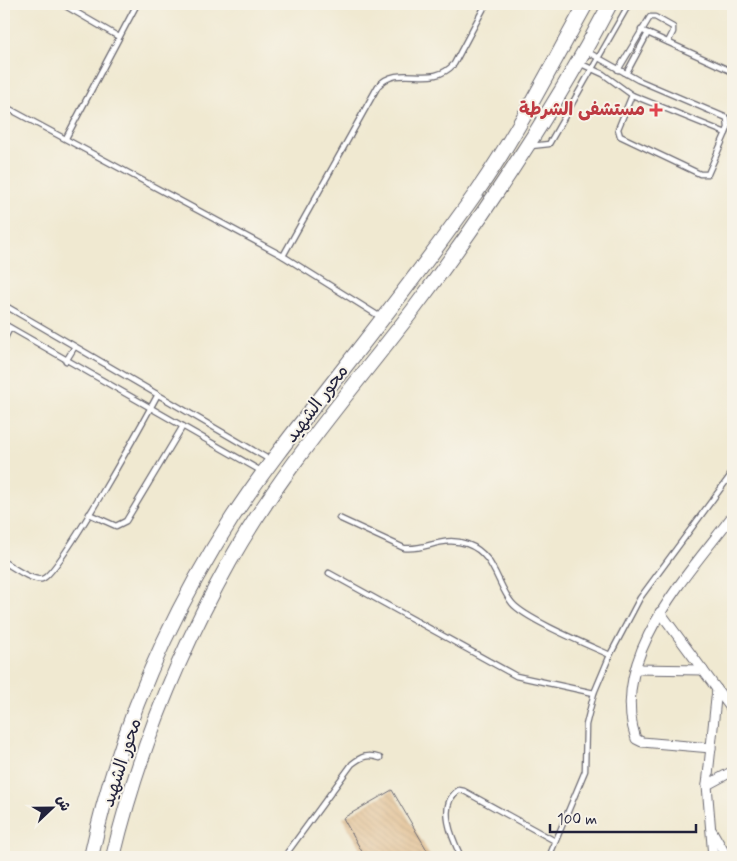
<svg xmlns="http://www.w3.org/2000/svg" width="737" height="861" font-family="Mynerve,'Playpen Sans Arabic',sans-serif">
<style>
.building{fill:url(#building-back-hatch)}
.lines{fill:none;stroke-linecap:round;stroke-linejoin:round}
.lane-casing{stroke:#6a6870;stroke-width:7}
.street-casing{stroke:#6a6870;stroke-width:11}
.primary-casing{stroke:#6a6870;stroke-width:16}
.lane{stroke:#fff;stroke-width:4.5}
.street{stroke:#fff;stroke-width:9}
.primary{stroke:#fff;stroke-width:14}
.health-dot{fill:#e0444e;stroke:#f7f3e8;stroke-width:2}
.labels{text-anchor:middle;dominant-baseline:central;stroke-width:4;stroke-linejoin:round;paint-order:stroke}
.health-label{font-size:18px;font-weight:bold;fill:#be3a42;stroke:#f7f3e8;text-anchor:end}
.street-label{font-size:18px;fill:#22223b;stroke:#f7f3e8}
</style>
<defs>
<pattern id="building-back-hatch" width="6" height="6" patternUnits="userSpaceOnUse" patternTransform="scale(1.25)"><rect width="6" height="6" fill="#dfba8a"/><path d="M-1 5l2 2M0 0l6 6M5-1l2 2" fill="none" stroke="#bfa078"/></pattern>
</defs>
<rect width="100%" height="100%" fill="#f7f3e8"/>
<filter id="ink" filterUnits="userSpaceOnUse"><feTurbulence type="fractalNoise" baseFrequency=".02" numOctaves="2"/><feDisplacementMap in="SourceGraphic" scale="10" xChannelSelector="R" yChannelSelector="G"/><feConvolveMatrix kernelMatrix="1 2 1 2 8 2 1 2 1" color-interpolation-filters="sRGB"/></filter>
<filter id="wash" filterUnits="userSpaceOnUse"><feTurbulence type="fractalNoise" baseFrequency=".0096" numOctaves="4" result="noise"/><feDisplacementMap in="SourceGraphic" scale="20" xChannelSelector="R" yChannelSelector="G"/><feGaussianBlur stdDeviation="1.12" result="paint"/><feColorMatrix in="noise" values="0 0 0 0 0 0 0 0 0 0 0 0 0 0 0 0 0 1.4 0 .05"/><feComposite in="paint" operator="in"/></filter>
<g filter="url(#wash)">
<rect width="100%" height="100%" fill="#f0e9d1"/>
<g id="blocks">
<path class="building" d="M 392,790 L 431,857 L 365,857 L 343,818 Z"/>
</g>
</g>
<g filter="url(#ink)">
<use href="#blocks" fill-opacity="0" stroke="#6a6870" stroke-width="1"/>
<g class="lines">
<defs>
<g id="lane">
<path d="M 62,4 L 119,37"/>
<path d="M 641,30 L 733,72"/>
<path d="M 586,51 L 638,80 L 727,118 L 728,128 L 708,174 L 700,174 L 620,136 L 618,129 L 632,95"/>
<path d="M 579,63 L 603,74 L 632,95 L 726,133"/>
<path d="M 618,70 L 650,17 L 655,17 L 673,27 L 673,32 L 668,42"/>
<path d="M 626,74 L 648,33"/>
<path d="M 4,106 L 283,256 L 382,318"/>
<path d="M 66,138 L 137,4"/>
<path d="M 531,146 L 549,144 L 629,4"/>
<path d="M 283,256 L 378,86 C 400,62 431,90 454,64 L 486,4"/>
<path d="M 4,305 L 270,460"/>
<path d="M 4,324 L 261,471"/>
<path d="M 4,340 L 10,328"/>
<path d="M 66,361 L 74,348"/>
<path d="M 730,476 L 733,462"/>
<path d="M 89,514 L 116,526 L 126,521 L 183,426"/>
<path d="M 339,518 L 404,548 C 426,551 442,535 467,544 C 495,554 496,583 512,603 C 525,619 588,645 610,655"/>
<path d="M 4,562 C 13,567 31,581 42,579 C 59,575 144,420 157,396"/>
<path d="M 329,573 L 516,676 L 594,693"/>
<path d="M 284,857 L 352,764 C 362,756 368,754 380,758"/>
<path d="M 461,857 C 453,840 436,804 459,790 L 464,791 L 555,841"/>
<path d="M 549,857 L 585,771 L 586,725 L 594,693 L 610,655 L 640,598 L 730,476 L 733,474"/>
</g>
<g id="street">
<path d="M 660,612 L 733,711"/>
<path d="M 635,669 L 703,670"/>
<path d="M 711,748 L 642,742 L 636,739 C 608,657 688,575 733,515"/>
<path d="M 707,785 L 733,771"/>
<path d="M 712,831 L 727,857"/>
<path d="M 713,857 L 707,785 L 717,689"/>
</g>
<g id="primary">
<path d="M 91,857 C 117,737 166,621 232,518 C 264,469 301,423 337,377 C 385,316 433,254 478,190 C 519,131 551,66 586,4"/>
<path d="M 113,857 C 138,753 178,654 230,561 C 281,471 350,392 413,310 C 486,213 553,112 610,4"/>
</g>
</defs>
<use href="#lane" class="lane-casing"/>
<use href="#street" class="street-casing"/>
<use href="#primary" class="primary-casing"/>
<use href="#lane" class="lane"/>
<use href="#street" class="street"/>
<use href="#primary" class="primary"/>
</g>
</g>
<path class="health-dot" d="M653.5 102.5h5v5h5v5h-5v5h-5v-5h-5v-5h5z"/>
<g class="labels">
<g class="health-label">
<text x="645" y="110">مستشفى الشرطة</text>
</g>
<g class="street-label">
<text transform="translate(317 404) rotate(-53)">محور الشهيد</text>
<text transform="translate(122 763) rotate(-72)">محور الشهيد</text>
</g>
</g>
<rect width="737" height="861" fill="none" stroke="#f7f3e8" stroke-width="20"/>
<g transform="translate(52 808) rotate(68)" stroke="#f7f3e8" stroke-width="4" paint-order="stroke">
<path d="M0-4L9 19L0 12L-9 19Z" fill="#22223b"/>
<text y="-8" font-size="14" font-weight="bold" text-anchor="middle" fill="#22223b">ش</text>
</g>
<path d="M550 824v8h146v-8" fill="none" stroke="#22223b" stroke-width="2.5"/>
<text x="557" y="824" font-size="15" fill="#22223b" stroke="#f7f3e8" stroke-width="4" paint-order="stroke">100 m</text>
</svg>
